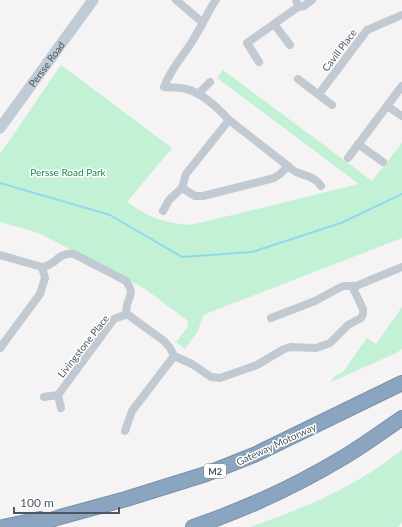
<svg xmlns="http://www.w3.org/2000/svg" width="402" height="527" font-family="Lato,sans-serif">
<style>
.green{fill:#c3f1d5}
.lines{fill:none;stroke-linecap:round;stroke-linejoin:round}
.stream{stroke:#90daee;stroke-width:2}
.highway-casing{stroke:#7690ad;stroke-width:16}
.street{stroke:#c1cad2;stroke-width:8}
.secondary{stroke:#c1cbd6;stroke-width:11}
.highway{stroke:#8ba5c1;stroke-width:14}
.labels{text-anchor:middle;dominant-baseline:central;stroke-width:3;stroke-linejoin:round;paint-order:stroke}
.shield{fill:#fff;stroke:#808990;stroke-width:1}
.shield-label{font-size:9px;font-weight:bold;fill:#4a5661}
.street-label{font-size:10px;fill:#4a5661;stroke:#fff}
.park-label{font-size:10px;fill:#17864f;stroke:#fff}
</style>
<rect width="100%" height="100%" fill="#f5f3f3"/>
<g class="green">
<path d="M 61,65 L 172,148 L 127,202 C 150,218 164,223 191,225 L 359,184 L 217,78 L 223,70 L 372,181 L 402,143 L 402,238 L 203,315 L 198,331 L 185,349 L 176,342 L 187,328 L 188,321 L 145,289 L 39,233 L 0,222 L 0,154 Z"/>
<path d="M 402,307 L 402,349 L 396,353 L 331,382 L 334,377 L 343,372 L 367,338 L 376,344 Z"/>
<path d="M 402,450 L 402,523 L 398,527 L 250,527 C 307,507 354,488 402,450 Z"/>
</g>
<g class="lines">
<path class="stream" d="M 0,183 L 110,215 L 182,257 L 252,252 L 341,223 L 402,194"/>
<defs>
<g id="highway">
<path d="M 3,527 L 40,519"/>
<path d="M 30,527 L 60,517 L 126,499 L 206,474 L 254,455 L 402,383"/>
<path d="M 193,527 C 246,509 296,486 344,457 C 364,445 383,431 402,418"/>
</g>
</defs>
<use href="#highway" class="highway-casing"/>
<g class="street">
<path d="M 176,0 L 202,22"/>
<path d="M 216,0 C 208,11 204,22 197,33 C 187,53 172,65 164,87 C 172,88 179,87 186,89 C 203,93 218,108 229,120"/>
<path d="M 298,7 L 304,6 L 312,0"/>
<path d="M 274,24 L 290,45"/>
<path d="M 259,62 L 247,43 L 298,7 L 296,0"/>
<path d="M 298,79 L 332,105"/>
<path d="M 198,94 L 210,82"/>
<path d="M 319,94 L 367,30 L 402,15"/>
<path d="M 387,106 L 402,116"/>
<path d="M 358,144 L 383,162"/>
<path d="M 348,158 L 402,86"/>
<path d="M 288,166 C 291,169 295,172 299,173 C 308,177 315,177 321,186"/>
<path d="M 163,211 L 169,200 L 182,188 L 195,196 L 203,196 L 274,178 L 280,174 L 288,166 L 229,120 L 186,174 L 182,188"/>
<path d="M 0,255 L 42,267 C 57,265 57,252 74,254 L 126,281 C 138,298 123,299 127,314 L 164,341 L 170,348 L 174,356 L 192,364 L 211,377 L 220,378 L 257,365 L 284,349 L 291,347 L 316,348 L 330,343 L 348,325 L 361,318 L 363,314 L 363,309 L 352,286"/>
<path d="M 271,318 L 315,301 L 339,288 L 344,286 L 356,286 L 402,267"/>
<path d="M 0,348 L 40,294 L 45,278 L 42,267"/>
<path d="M 58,395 L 114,319 L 127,314"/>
<path d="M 44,397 L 58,395 L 61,408"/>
<path d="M 125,431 L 132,411 L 174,356"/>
</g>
<path class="secondary" id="s1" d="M 0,128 L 93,0"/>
<use href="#highway" class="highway"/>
</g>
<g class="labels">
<rect class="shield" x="204" y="464" width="22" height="14" rx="3"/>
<g class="shield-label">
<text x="215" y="471">M2</text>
</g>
<g class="street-label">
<text transform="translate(339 50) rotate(-53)">Cavill Place</text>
<text stroke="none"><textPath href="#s1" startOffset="79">Persse Road</textPath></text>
<text transform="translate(83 346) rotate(-52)">Livingstone Place</text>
<text transform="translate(276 444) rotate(-25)">Gateway Motorway</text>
</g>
<g class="park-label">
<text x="68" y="172">Persse Road Park</text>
</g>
</g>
<path d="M14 507v6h105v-6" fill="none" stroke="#4a5661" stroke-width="2"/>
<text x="20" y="507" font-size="12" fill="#4a5661" stroke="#ffffff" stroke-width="3" paint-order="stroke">100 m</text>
</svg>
